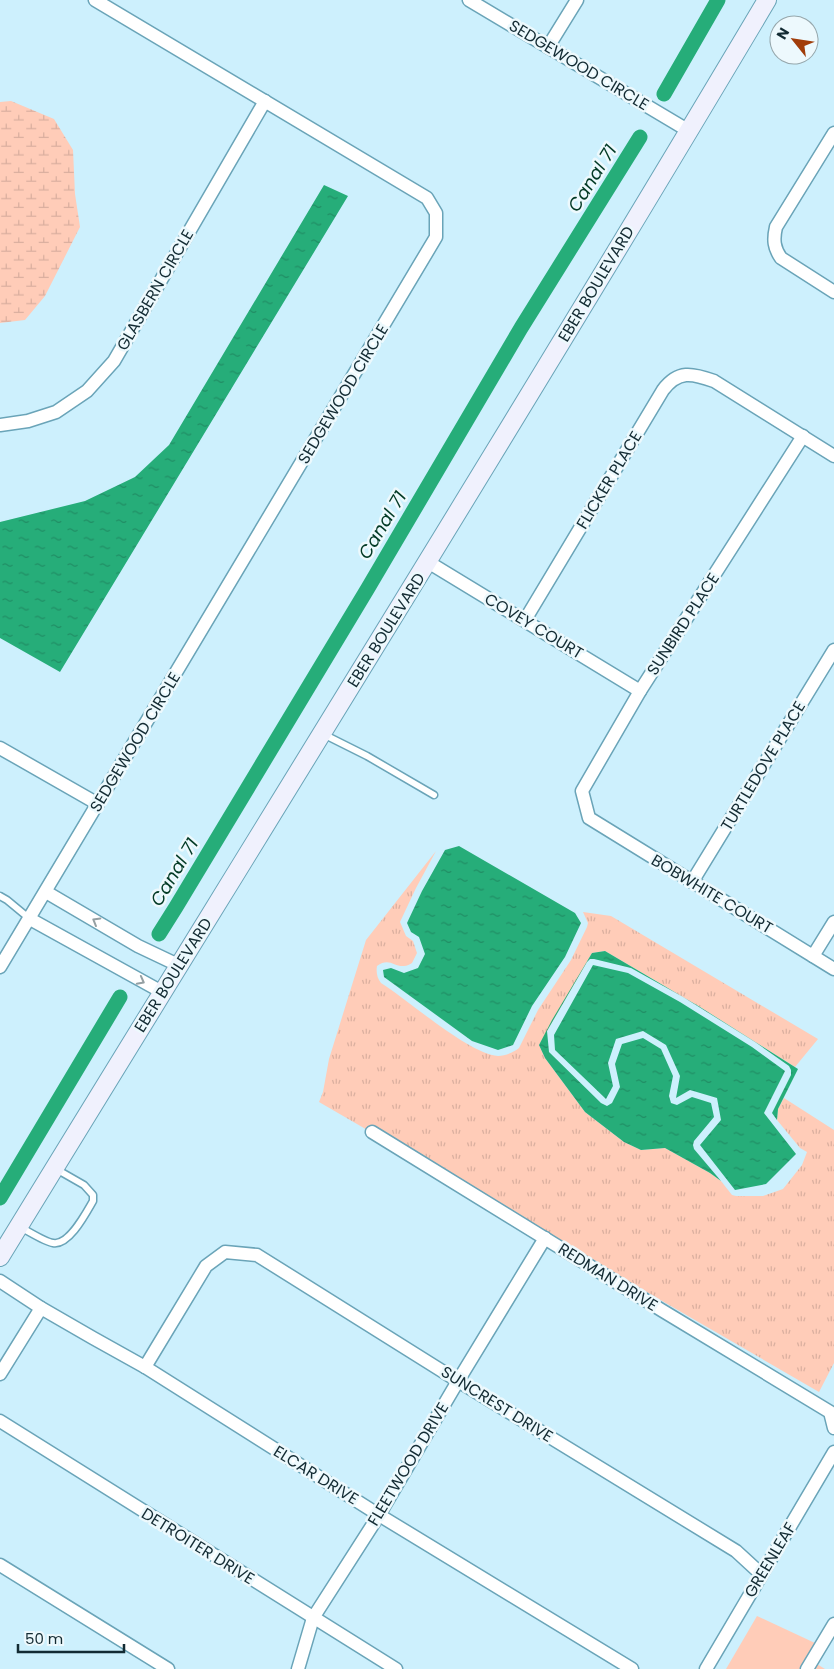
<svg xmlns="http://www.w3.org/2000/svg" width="834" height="1669" font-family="Poppins,sans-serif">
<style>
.grass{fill:url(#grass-tufts)}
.wetland{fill:url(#wetland-marsh)}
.green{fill:#ffccb8}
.water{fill:url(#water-ripples)}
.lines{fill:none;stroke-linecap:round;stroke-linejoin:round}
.canal{stroke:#26ad79;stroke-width:15}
.lane-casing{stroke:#6aa4b8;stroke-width:9}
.street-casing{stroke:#6aa4b8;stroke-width:15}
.secondary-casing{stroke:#6aa4b8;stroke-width:20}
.lane{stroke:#fff;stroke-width:6}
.street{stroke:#fff;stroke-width:12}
.secondary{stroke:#f0f1fd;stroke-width:18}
.oneway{stroke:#95a0a3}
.labels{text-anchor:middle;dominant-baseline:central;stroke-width:5;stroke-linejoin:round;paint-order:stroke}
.street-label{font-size:16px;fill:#132b33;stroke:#edf9fd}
.water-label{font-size:18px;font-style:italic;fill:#023a25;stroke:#edf9fd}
</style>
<defs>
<pattern id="grass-tufts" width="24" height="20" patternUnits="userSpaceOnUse" patternTransform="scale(1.25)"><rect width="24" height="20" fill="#ffccb8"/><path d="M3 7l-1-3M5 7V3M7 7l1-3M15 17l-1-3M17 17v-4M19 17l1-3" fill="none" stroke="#daaf9f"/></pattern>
<pattern id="wetland-marsh" width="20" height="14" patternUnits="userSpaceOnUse" patternTransform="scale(1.25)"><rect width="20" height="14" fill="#ffccb8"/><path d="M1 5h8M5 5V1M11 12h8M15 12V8" fill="none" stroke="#daaf9f"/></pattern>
<pattern id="water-ripples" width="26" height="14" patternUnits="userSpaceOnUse" patternTransform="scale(1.25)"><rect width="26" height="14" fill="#26ad79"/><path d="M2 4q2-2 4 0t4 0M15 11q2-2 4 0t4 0" fill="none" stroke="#208d64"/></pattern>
</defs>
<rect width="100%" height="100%" fill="#cdf0fd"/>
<path class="grass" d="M 436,851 L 416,888 L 400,922 L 406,936 L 413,941 L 417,953 L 412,963 C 410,964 407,966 404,966 C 394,967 389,957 377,966 C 376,972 377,978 381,983 C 408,1000 469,1054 498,1056 C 505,1056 514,1052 519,1048 L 538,1010 L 571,960 L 587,927 L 588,923 L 583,912 L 611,916 L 818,1039 L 795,1067 L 700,1007 L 605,951 L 592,953 L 539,1045 L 545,1058 L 585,1112 L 624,1142 L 641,1150 L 665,1148 L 694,1164 L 710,1173 L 721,1181 L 732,1195 L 736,1196 L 763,1196 L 783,1189 L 802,1165 L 807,1152 L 800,1148 L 777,1120 L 778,1109 L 784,1098 L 834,1130 L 834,1363 L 819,1392 L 319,1102 L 323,1092 L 329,1059 L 366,940 Z"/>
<path class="wetland" d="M 11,101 L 54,119 L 73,150 L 75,194 L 80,227 L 45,296 L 25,320 L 0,323 L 0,102 Z"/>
<path class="green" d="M 757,1616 L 815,1643 L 812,1661 L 825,1669 L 726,1669 Z"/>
<g class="water">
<path d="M 324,185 L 348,196 L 60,672 L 0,638 L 0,522 L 85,501 L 135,477 L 169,445 Z"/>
<path d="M 459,846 L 575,913 L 581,923 L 565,957 L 532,1006 L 513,1045 L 498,1050 L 472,1041 L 384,977 L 383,970 L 391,968 L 404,973 L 418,968 L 425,954 L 419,937 L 411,932 L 407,923 L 422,891 L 445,850 Z"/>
<path d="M 605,951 L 700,1007 L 798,1069 L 778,1109 L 777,1120 L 772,1113 L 791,1075 L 791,1070 L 789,1066 L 755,1042 L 683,997 L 631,968 L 594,959 L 590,959 L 587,962 L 547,1031 L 549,1052 L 601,1103 L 607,1106 L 612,1103 L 620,1087 L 615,1064 L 622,1044 L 643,1038 L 661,1049 L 673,1076 L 669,1096 L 671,1103 L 677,1105 L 692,1097 L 711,1103 L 714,1117 L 694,1141 L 693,1145 L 694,1149 L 721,1181 L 710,1173 L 665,1148 L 641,1150 L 624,1142 L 585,1112 L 545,1058 L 539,1045 L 552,1020 L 592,953 Z"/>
<path d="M 593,965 L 628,973 L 680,1002 L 752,1047 L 785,1071 L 764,1113 L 796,1154 L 766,1184 L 735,1190 L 700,1145 L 721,1120 L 717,1098 L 690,1090 L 676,1098 L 680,1076 L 666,1045 L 643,1031 L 616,1039 L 608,1063 L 613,1086 L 606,1099 L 555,1050 L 554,1035 Z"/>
</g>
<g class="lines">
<g class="canal">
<path d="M 664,94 L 718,0"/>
<path d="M 159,934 L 176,907 L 368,588 L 521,328 L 640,137"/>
<path d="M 0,1198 L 120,997"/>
</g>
<defs>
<g id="lane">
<path d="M 323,734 L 367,756 L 434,795"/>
<path d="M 0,896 L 7,900 L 30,919"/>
<path d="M 20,1227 C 28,1231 45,1242 53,1243 C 69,1246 86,1213 93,1201 L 93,1195 L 84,1185 L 56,1169"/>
</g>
<g id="street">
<path d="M 469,0 L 689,131"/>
<path d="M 548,47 L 577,0"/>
<path d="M 834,133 L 776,227 C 773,240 774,248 781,258 L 834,292"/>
<path d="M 0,425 L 28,421 L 56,412 L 87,391 L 114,361 L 265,101"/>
<path d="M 803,436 L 640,691 L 582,791 L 589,818 L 834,969"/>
<path d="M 428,562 L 640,691"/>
<path d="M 525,620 L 663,390 C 678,370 692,373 714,381 L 834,456"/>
<path d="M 0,748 L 98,804"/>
<path d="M 692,882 L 834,650"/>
<path d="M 46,892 L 138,946 L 178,965"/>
<path d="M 30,919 L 162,992"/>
<path d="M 813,956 L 834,922"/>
<path d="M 0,967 L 436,237 L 436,213 L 427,198 L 95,0"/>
<path d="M 372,1132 L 663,1311 L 830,1412 L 834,1428"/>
<path d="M 0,1281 L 41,1308 L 93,1338 L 145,1367 L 379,1515 L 632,1669"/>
<path d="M 145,1367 L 206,1266 L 225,1252 L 257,1255 L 458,1381 L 736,1551 L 761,1574"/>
<path d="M 0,1374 L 41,1308"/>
<path d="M 0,1421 L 396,1669"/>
<path d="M 0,1565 L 168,1669"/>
<path d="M 298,1669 L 313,1618 L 379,1515 L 458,1381 L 545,1238"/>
<path d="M 706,1669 L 834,1452"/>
<path d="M 807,1669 L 834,1624"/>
</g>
<path id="secondary" d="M 0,1257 C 256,839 516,422 767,0"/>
</defs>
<use href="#lane" class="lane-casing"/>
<use href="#street" class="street-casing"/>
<use href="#secondary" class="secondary-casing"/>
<use href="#lane" class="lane"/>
<use href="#street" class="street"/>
<use href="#secondary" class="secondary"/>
</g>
<defs><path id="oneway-chevron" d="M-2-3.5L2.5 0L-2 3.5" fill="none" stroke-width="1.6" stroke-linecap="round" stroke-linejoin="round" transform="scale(1.25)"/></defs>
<g class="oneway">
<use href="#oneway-chevron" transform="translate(96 921) rotate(-150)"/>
<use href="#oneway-chevron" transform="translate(141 981) rotate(28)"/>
</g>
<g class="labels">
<g class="street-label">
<text transform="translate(579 65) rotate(31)">SEDGEWOOD CIRCLE</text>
<text transform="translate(596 284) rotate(-59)">EBER BOULEVARD</text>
<text transform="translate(155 290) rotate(-60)">GLASBERN CIRCLE</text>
<text transform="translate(343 394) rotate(-59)">SEDGEWOOD CIRCLE</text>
<text transform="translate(609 480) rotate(-59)">FLICKER PLACE</text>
<text transform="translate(683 624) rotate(-57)">SUNBIRD PLACE</text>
<text transform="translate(534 626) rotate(31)">COVEY COURT</text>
<text transform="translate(386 630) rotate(-58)">EBER BOULEVARD</text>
<text transform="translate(135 742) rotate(-59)">SEDGEWOOD CIRCLE</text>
<text transform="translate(763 766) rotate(-59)">TURTLEDOVE PLACE</text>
<text transform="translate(712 894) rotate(31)">BOBWHITE COURT</text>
<text transform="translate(173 975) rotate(-58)">EBER BOULEVARD</text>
<text transform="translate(608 1277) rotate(32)">REDMAN DRIVE</text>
<text transform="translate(497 1404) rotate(32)">SUNCREST DRIVE</text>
<text transform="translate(408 1464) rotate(-59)">FLEETWOOD DRIVE</text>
<text transform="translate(316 1475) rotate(32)">ELCAR DRIVE</text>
<text transform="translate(198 1546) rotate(32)">DETROITER DRIVE</text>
<text transform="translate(770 1560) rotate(-59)">GREENLEAF</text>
</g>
<g class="water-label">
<text transform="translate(592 178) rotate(-58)">Canal 71</text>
<text transform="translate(382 525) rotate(-59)">Canal 71</text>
<text transform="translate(174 872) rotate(-59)">Canal 71</text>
</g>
</g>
<g transform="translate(794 40) rotate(300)"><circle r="24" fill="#edf9fd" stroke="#96a7ac"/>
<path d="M0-4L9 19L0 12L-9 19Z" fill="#a13d0a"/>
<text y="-8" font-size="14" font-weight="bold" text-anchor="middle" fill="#132b33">N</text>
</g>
<path d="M18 1644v8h106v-8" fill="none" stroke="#132b33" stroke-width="2.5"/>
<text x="25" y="1644" font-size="15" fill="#132b33" stroke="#edf9fd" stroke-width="4" paint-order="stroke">50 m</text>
</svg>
